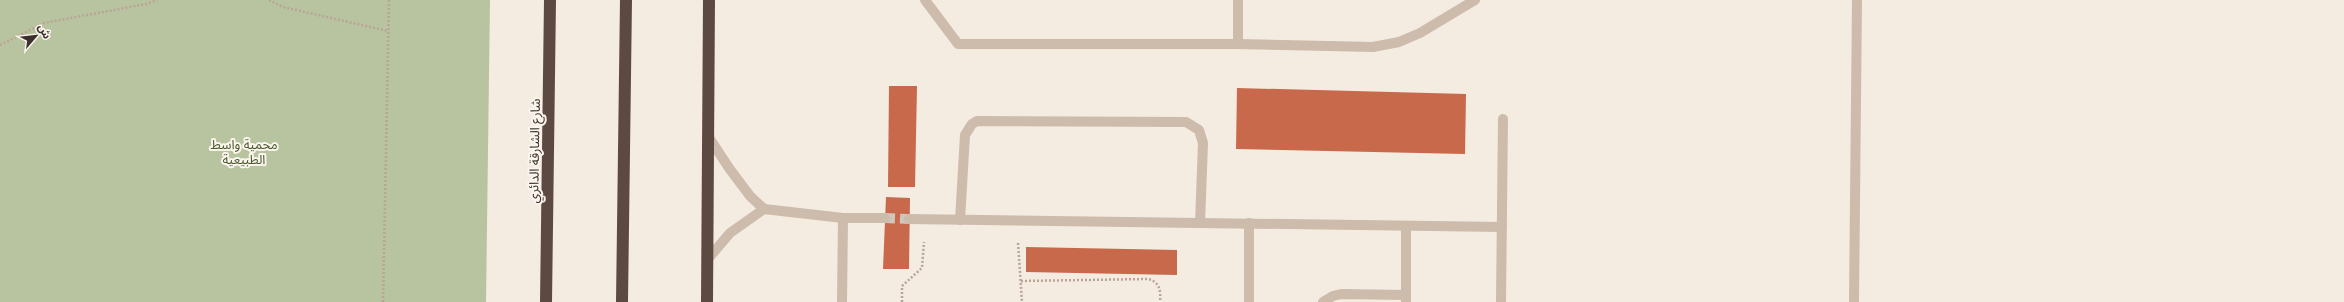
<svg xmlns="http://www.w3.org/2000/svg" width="2344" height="302" font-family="Montserrat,'Noto Sans Arabic',sans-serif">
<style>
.green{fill:#b8c4a0}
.building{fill:#c8694b}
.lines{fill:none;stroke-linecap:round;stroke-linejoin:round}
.minor-tunnel{stroke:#cfc6bd;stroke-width:10;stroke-dasharray:10 5;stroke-linecap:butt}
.path{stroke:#b9a596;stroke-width:2.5;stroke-dasharray:2 2;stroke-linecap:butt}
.minor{stroke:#cdbbac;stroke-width:10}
.highway{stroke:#5c4a42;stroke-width:12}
.labels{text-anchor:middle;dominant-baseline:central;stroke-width:4;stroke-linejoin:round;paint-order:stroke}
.park-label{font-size:13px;fill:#4a5a2e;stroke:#fbf5ee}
.street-label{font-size:13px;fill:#3b302b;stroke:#fbf5ee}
</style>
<rect width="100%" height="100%" fill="#f4ebe1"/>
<path class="green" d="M 0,0 L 490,0 L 486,302 L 0,302 Z"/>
<g class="building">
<path d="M 889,86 L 917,86 L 915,187 L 888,187 Z"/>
<path d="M 1237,88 L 1466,94 L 1465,154 L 1236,149 Z"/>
<path d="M 886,197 L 910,198 L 909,269 L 883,269 Z"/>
<path d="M 1026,247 L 1177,250 L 1177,275 L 1026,272 Z"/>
</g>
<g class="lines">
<path class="minor-tunnel" d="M 885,218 L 909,219"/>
<g class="path">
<path d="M 269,0 L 283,7 L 388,31"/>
<path d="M 0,45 L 44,23 L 146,4 L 157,0"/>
<path d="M 1018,243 L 1022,302"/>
<path d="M 1021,281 L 1148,279 C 1160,282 1161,291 1160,302"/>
<path d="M 383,302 L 389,0"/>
<path d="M 902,302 L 902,286 L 922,268 L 924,242"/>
</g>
<g class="minor">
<path d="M 925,0 L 958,44 L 1238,44 L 1373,47 L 1399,42 L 1420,33 L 1475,0"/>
<path d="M 1238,0 L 1238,44"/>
<path d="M 708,136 L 729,168 L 750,196 L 764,209 L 843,218 L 885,218"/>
<path d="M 909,219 L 1502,227"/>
<path d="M 960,220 L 965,135 L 972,124 L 977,121 L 1186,122 L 1199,130 L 1203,143 L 1200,223"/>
<path d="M 1406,226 L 1406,302"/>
<path d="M 707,260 L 730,233 L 764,209"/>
<path d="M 842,302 L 843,218"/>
<path d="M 1249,302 L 1249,223"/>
<path d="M 1323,302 L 1333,296 L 1341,294 L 1406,295"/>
<path d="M 1501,302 L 1503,119"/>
<path d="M 1854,302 L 1857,0"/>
</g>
<g class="highway">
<path d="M 546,302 L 550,0"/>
<path d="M 622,302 L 626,0"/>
<path d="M 707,302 L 709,0"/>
</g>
</g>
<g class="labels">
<g class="park-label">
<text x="244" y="144">محمية واسط<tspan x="244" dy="15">الطبيعية</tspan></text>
</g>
<g class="street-label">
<text transform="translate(534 151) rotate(-89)">شارع الشارقة الدائري</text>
</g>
</g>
<g transform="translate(36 36) rotate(62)" stroke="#fbf5ee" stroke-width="3" paint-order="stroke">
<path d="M0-3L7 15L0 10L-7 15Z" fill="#3b302b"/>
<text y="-6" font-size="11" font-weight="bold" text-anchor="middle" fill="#3b302b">ش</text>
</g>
</svg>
